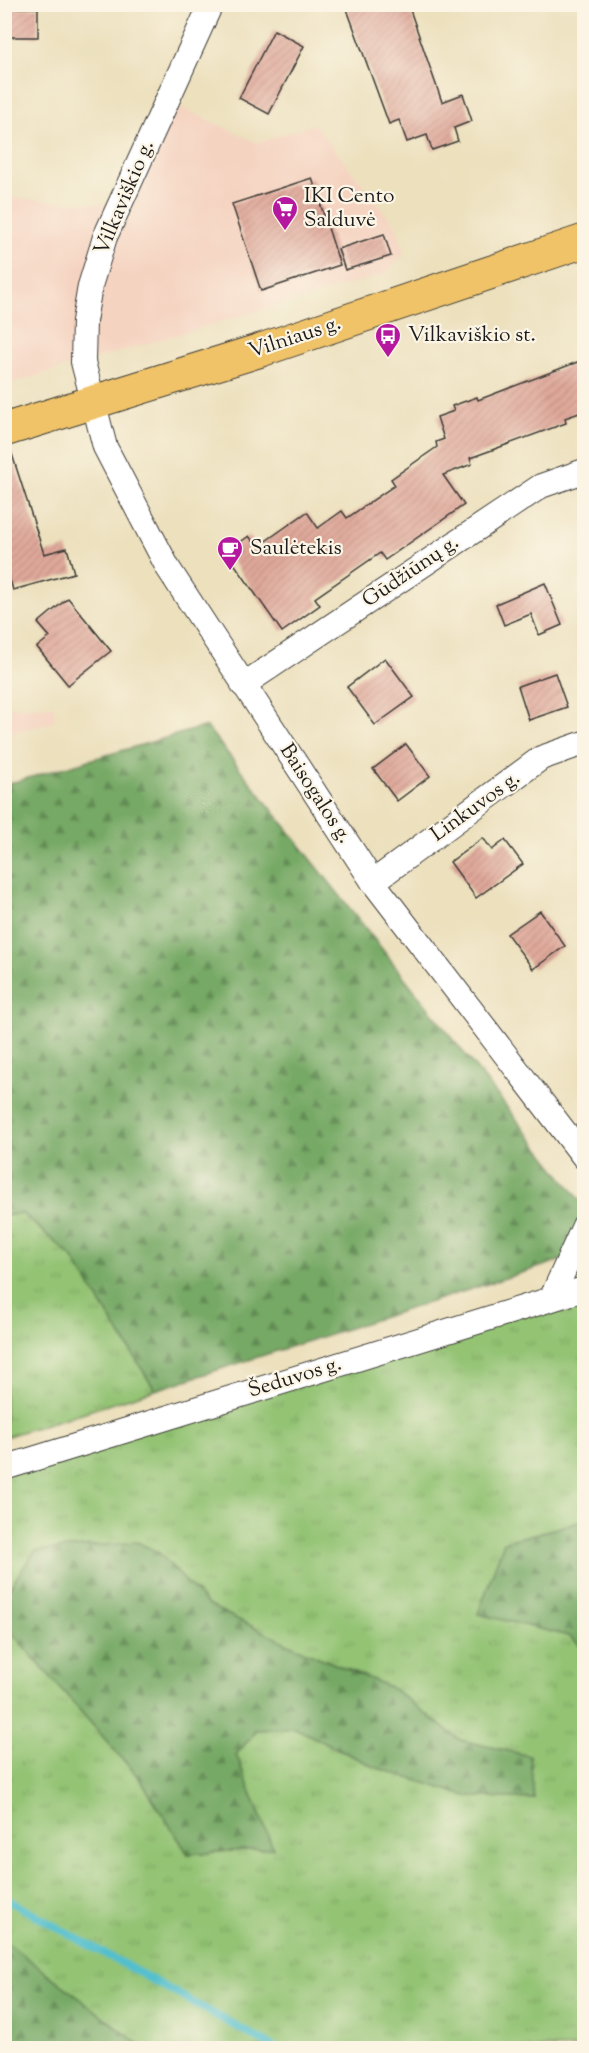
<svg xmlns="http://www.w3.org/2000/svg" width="589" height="2053" font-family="'Sorts Mill Goudy',serif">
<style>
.built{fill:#f5d3c1}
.grass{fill:url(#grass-tufts);stroke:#587048;stroke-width:1.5}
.forest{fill:url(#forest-firs);stroke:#496240;stroke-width:1.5}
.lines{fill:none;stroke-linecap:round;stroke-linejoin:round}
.stream{stroke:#53bfcd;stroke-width:8}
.building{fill:url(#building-hatch)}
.minor-casing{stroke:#3b3934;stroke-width:26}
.trunk-casing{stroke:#3b3934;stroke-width:35}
.minor{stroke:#fff;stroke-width:24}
.trunk{stroke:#f0c369;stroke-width:33}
.labels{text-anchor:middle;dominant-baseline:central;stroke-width:4.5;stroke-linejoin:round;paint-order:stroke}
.poi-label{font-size:21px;fill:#1c1c1c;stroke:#fcf5e5;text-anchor:start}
.street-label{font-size:21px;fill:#1c1c1c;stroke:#fcf5e5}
</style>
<defs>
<pattern id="grass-tufts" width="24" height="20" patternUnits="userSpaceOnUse" patternTransform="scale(1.5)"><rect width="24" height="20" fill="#93c373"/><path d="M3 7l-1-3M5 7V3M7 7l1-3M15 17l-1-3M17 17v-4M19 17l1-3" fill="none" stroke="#7ea763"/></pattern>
<pattern id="forest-firs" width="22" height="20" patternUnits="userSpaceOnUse" patternTransform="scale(1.5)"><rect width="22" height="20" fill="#76a965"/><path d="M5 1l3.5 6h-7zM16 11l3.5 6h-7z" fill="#608952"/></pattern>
<pattern id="building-hatch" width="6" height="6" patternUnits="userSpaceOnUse" patternTransform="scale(1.5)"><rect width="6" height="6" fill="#dfa89a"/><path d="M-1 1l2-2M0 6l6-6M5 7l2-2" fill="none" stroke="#bf9084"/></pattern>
</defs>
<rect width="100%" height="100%" fill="#fcf5e5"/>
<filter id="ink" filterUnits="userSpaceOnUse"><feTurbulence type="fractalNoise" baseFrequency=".0167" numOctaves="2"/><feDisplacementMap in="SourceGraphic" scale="12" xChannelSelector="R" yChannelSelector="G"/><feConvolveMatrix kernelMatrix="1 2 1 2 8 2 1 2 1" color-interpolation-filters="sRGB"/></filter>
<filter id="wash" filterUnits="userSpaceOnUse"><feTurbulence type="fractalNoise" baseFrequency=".008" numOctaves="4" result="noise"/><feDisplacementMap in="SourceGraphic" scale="24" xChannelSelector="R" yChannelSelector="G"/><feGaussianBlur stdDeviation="1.35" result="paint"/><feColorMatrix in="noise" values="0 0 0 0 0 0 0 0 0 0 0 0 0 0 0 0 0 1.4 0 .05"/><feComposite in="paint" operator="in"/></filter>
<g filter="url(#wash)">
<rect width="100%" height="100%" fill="#ece0bd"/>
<g class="built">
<path d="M 167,101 L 257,143 L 314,124 L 397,228 L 404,254 L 385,274 L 5,385 L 4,197 L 119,206 Z"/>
<path d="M 54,706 L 54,722 L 5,735 L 5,707 Z"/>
</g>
<g class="grass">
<path d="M 21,1213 L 72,1257 L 155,1390 L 5,1437 L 4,1215 Z"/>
<path d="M 584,1289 L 584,1521 L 504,1542 L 478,1614 L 569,1636 L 584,1649 L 584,2048 L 144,2048 L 5,1941 L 5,1625 L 140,1779 L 188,1854 L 273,1848 L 236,1754 L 256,1730 L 295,1728 L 375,1767 L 466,1796 L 533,1799 L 530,1756 L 460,1740 L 392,1688 L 299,1649 L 208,1605 L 158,1552 L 35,1551 L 5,1594 L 5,1468 Z"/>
</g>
<g class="forest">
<path d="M 206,726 L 584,1205 L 584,1253 L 155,1390 L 72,1257 L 22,1213 L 5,1215 L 4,785 Z"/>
<path d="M 584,1521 L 584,1649 L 569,1636 L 478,1614 L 504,1542 Z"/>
<path d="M 137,1542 L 158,1552 L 208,1605 L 299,1649 L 392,1688 L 460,1740 L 530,1756 L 534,1799 L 466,1796 L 375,1767 L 295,1728 L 257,1730 L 236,1755 L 273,1848 L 188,1854 L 140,1779 L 5,1625 L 5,1594 L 35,1551 Z"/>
<path d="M 5,1941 L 144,2048 L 5,2048 Z"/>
</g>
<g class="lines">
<path class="stream" d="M 4,1898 L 275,2048"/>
</g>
<g id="blocks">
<g class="building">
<path d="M 345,4 L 408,4 L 442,102 L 463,94 L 472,121 L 454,128 L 458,141 L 432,150 L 427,135 L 407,142 L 399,120 L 389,124 Z"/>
<rect x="4" y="8" width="34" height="29"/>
<path d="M 274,30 L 304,46 L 269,114 L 239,98 Z"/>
<path d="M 312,178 L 340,265 L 261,291 L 232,204 Z"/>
<path d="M 384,234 L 391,256 L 345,270 L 338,249 Z"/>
<path d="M 580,361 L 585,373 L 585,411 L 565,418 L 566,423 L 470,458 L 472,464 L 443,475 L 464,505 L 385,560 L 380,553 L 315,598 L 320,605 L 282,632 L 226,552 L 249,536 L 257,547 L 307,512 L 318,528 L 342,511 L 347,518 L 395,485 L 391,479 L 437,447 L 436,442 L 444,439 L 437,417 L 454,411 L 452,406 L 477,397 L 478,400 Z"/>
<path d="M 4,448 L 10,448 L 44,554 L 67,548 L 74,573 L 13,590 L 4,559 Z"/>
<path d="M 545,583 L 562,625 L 539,635 L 531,614 L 504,625 L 496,604 Z"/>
<path d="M 68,598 L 111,651 L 68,685 L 37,647 L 50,637 L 38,623 Z"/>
<path d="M 385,658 L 414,697 L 375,725 L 347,687 Z"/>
<path d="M 555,673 L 567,707 L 529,720 L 518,686 Z"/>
<path d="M 406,744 L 430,776 L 397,801 L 373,769 Z"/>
<path d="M 483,838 L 492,850 L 505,840 L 523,864 L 476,898 L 450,862 Z"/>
<path d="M 540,911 L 565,946 L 533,969 L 507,934 Z"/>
</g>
</g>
</g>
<g filter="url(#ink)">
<use href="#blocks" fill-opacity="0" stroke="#3b3934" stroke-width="1.5"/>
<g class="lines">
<defs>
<g id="minor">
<path d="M 211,4 L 105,237 L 90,286 L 84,321 L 83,362 L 105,447 L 168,568 L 373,882 L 584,1157"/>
<path d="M 243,685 L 541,486 L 584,471"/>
<path d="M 373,882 L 541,758 L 584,743"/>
<path d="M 551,1299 L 584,1226"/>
<path d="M 4,1468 L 584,1289"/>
</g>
<path id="trunk" d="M 4,430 L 261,350 L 584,241"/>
</defs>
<use href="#minor" class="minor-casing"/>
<use href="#trunk" class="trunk-casing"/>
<use href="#minor" class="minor"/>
<use href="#trunk" class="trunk"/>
</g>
</g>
<defs>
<symbol id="supermarket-pin" viewBox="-11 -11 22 30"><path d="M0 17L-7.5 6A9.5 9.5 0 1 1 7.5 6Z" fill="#b5179e" stroke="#fcf5e5"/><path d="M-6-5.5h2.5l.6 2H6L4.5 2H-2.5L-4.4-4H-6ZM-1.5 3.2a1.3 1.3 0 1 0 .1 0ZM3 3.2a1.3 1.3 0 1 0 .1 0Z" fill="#fff"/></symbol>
<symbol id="bus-pin" viewBox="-11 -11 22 30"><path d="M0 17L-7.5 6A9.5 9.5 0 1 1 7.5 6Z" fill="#b5179e" stroke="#fcf5e5"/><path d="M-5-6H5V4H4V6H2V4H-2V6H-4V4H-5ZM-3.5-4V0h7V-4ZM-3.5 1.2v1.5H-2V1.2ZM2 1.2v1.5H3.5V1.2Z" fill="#fff"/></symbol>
<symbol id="cafe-pin" viewBox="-11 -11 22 30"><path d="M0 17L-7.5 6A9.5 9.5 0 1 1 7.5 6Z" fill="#b5179e" stroke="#fcf5e5"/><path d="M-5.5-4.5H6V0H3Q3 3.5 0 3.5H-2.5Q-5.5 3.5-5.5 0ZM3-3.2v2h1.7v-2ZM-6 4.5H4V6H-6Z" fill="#fff"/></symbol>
</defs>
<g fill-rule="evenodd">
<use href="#supermarket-pin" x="270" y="194" width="30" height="40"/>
<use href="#bus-pin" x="373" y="321" width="30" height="40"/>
<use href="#cafe-pin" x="215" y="534" width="30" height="40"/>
</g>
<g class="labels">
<g class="poi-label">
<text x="304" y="197">IKI Cento<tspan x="304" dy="24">Salduvė</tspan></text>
<text x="408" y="336">Vilkaviškio st.</text>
<text x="250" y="549">Saulėtekis</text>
</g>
<g class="street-label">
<text transform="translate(125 198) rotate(-67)">Vilkaviškio g.</text>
<text transform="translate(295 338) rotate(-18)">Vilniaus g.</text>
<text transform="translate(411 572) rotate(-34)">Gūdžiūnų g.</text>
<text transform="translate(315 794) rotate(57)">Baisogalos g.</text>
<text transform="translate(476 807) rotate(-36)">Linkuvos g.</text>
<text transform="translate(295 1378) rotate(-17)">Šeduvos g.</text>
</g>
</g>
<rect width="589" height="2053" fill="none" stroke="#fcf5e5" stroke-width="24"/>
</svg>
